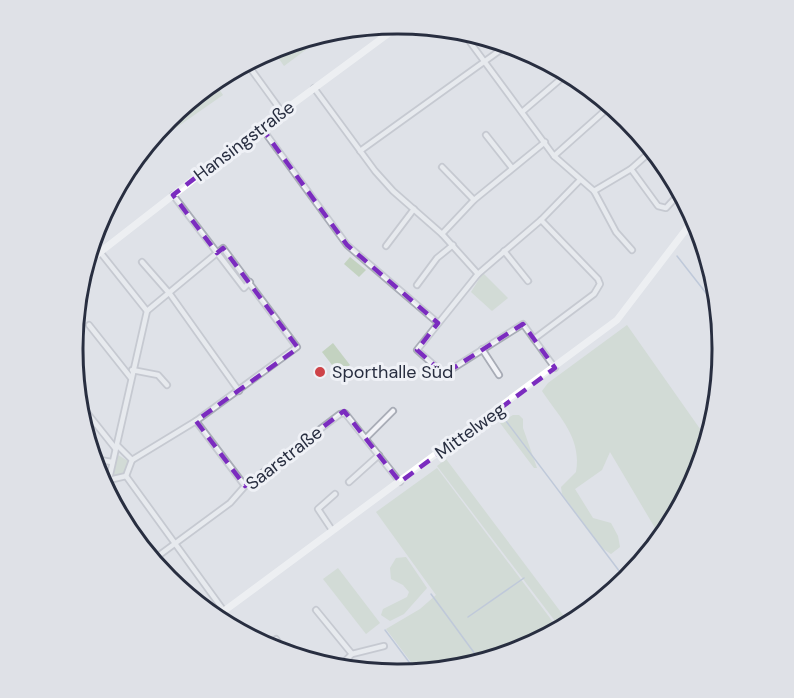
<svg xmlns="http://www.w3.org/2000/svg" width="794" height="698" font-family="'DM Sans',sans-serif">
<style>
.green{fill:#c3d2c0}
.lines{fill:none;stroke-linecap:round;stroke-linejoin:round}
.stream{stroke:#9aabc9;stroke-width:1.5}
.street-casing{stroke:#a8acb6;stroke-width:8}
.street{stroke:#f2f3f7;stroke-width:4.5}
.secondary{stroke:#fff;stroke-width:7}
.marked{fill:none;stroke:#7b2cbf;stroke-width:4.5;stroke-dasharray:12 8;stroke-linejoin:round}
.poi-dot{fill:#ce4348;stroke:#eff1f6;stroke-width:2}
.labels{text-anchor:middle;dominant-baseline:central;stroke-width:6;stroke-linejoin:round;paint-order:stroke}
.street-label{font-size:18px;fill:#282e40;stroke:#eff1f6}
.poi-label{font-size:18px;fill:#282e40;stroke:#eff1f6;text-anchor:start}
.rim{fill:none;stroke:#282e40;stroke-width:3}
</style>
<rect width="100%" height="100%" fill="#dfe2e8"/>
<g class="green">
<path d="M 319,40 L 284,66 L 272,49 L 273,49 Z"/>
<path d="M 217,86 L 223,95 L 170,132 L 164,124 L 167,119 Z"/>
<path d="M 154,139 L 159,143 L 147,162 L 139,162 Z"/>
<path d="M 350,257 L 366,270 L 359,277 L 344,264 Z"/>
<path d="M 483,273 L 508,298 L 492,311 L 471,292 Z"/>
<path d="M 627,325 L 705,436 L 697,474 L 658,533 L 610,452 L 602,470 L 575,489 L 593,518 L 611,523 L 618,536 L 620,547 L 611,554 L 602,548 L 562,494 L 561,487 L 576,472 C 582,438 560,418 542,391 L 548,383 Z"/>
<path d="M 333,343 L 350,365 L 339,374 L 322,352 Z"/>
<path d="M 513,415 L 519,415 L 523,419 L 523,428 L 537,468 L 534,468 L 500,423 Z"/>
<path d="M 118,455 L 128,461 L 123,476 L 116,478 L 113,476 Z"/>
<path d="M 446,459 L 566,619 L 558,625 L 437,466 Z"/>
<path d="M 437,468 L 556,626 L 521,649 L 417,670 L 386,629 L 420,609 L 436,595 L 376,512 Z"/>
<path d="M 406,557 L 427,588 L 404,614 L 390,621 L 381,615 L 383,609 L 407,597 L 409,592 L 403,585 L 391,579 L 390,568 L 396,558 Z"/>
<path d="M 338,568 L 380,623 L 366,634 L 323,579 Z"/>
</g>
<g class="lines">
<g class="stream">
<path d="M 677,256 L 713,302"/>
<path d="M 503,417 L 626,580"/>
<path d="M 431,594 L 478,658"/>
<path d="M 468,617 L 524,578"/>
<path d="M 385,630 L 415,670"/>
</g>
<defs>
<g id="street">
<path d="M 467,38 L 554,156 L 594,191 L 616,232 L 632,250"/>
<path d="M 248,65 L 282,112"/>
<path d="M 314,88 L 375,171 L 393,191 L 442,234 L 478,274"/>
<path d="M 522,112 L 563,77"/>
<path d="M 261,127 L 347,245 L 438,323"/>
<path d="M 486,135 L 512,168"/>
<path d="M 360,151 L 506,46"/>
<path d="M 554,156 L 609,107"/>
<path d="M 442,167 L 474,200"/>
<path d="M 631,169 L 658,206 L 666,208 L 678,195"/>
<path d="M 594,191 L 631,169 L 649,153"/>
<path d="M 173,195 L 244,288 L 250,282"/>
<path d="M 442,234 L 474,200 L 545,142"/>
<path d="M 386,246 L 414,209"/>
<path d="M 504,251 L 528,281"/>
<path d="M 100,252 L 147,311 L 107,488"/>
<path d="M 142,262 L 170,294 L 239,391"/>
<path d="M 417,285 L 437,258 L 453,245"/>
<path d="M 89,325 L 131,378"/>
<path d="M 534,339 L 594,294 L 600,284 L 598,279 L 541,220"/>
<path d="M 482,349 L 499,375"/>
<path d="M 555,368 L 523,324 L 444,374 L 417,350 L 478,274 L 541,220 L 580,180"/>
<path d="M 132,370 L 158,375 L 167,385"/>
<path d="M 84,409 L 115,448"/>
<path d="M 196,421 L 245,486"/>
<path d="M 366,438 L 393,411"/>
<path d="M 94,459 L 112,462"/>
<path d="M 132,460 L 196,421 L 297,347 L 223,248 L 147,311"/>
<path d="M 126,476 L 224,611"/>
<path d="M 109,480 L 126,476 L 132,460 L 117,445"/>
<path d="M 349,482 L 379,455"/>
<path d="M 332,530 L 318,509 L 335,494"/>
<path d="M 154,559 L 230,503 L 245,486 L 340,414 L 345,413 L 400,482"/>
<path d="M 316,610 L 352,654"/>
<path d="M 276,639 L 285,652"/>
<path d="M 343,663 L 352,654 L 384,646"/>
</g>
</defs>
<use href="#street" class="street-casing"/>
<use href="#street" class="street"/>
<g class="secondary">
<path d="M 90,260 L 244,140 L 400,25"/>
<path d="M 220,614 L 617,320 L 694,219"/>
</g>
</g>
<path d="M0 0H794V698H0ZM 261,127 L 347,245 L 438,323 L 417,350 L 444,374 L 523,324 L 555,368 L 400,482 L 344,411 L 245,486 L 196,421 L 298,348 L 223,248 L 217,253 L 173,195 Z" fill="#dfe2e8" fill-opacity=".55" fill-rule="evenodd"/>
<path class="marked" d="M 261,127 L 347,245 L 438,323 L 417,350 L 444,374 L 523,324 L 555,368 L 400,482 L 344,411 L 245,486 L 196,421 L 298,348 L 223,248 L 217,253 L 173,195 Z"/>
<circle class="poi-dot" cx="320" cy="372" r="6"/>
<g class="labels">
<g class="street-label">
<text transform="translate(244 141) rotate(-37)">Hansingstraße</text>
<text transform="translate(470 431) rotate(-36)">Mittelweg</text>
<text transform="translate(284 458) rotate(-38)">Saarstraße</text>
</g>
<g class="poi-label">
<text x="332" y="372">Sporthalle Süd</text>
</g>
</g>
<path d="M0 0H794V698H0ZM397 34H398A314 314 0 0 1 712 348V350A314 314 0 0 1 398 664H397A314 314 0 0 1 83 350V348A314 314 0 0 1 397 34Z" fill="#dfe1e7" fill-rule="evenodd"/>
<path class="rim" d="M397 34H398A314 314 0 0 1 712 348V350A314 314 0 0 1 398 664H397A314 314 0 0 1 83 350V348A314 314 0 0 1 397 34Z"/>
</svg>
